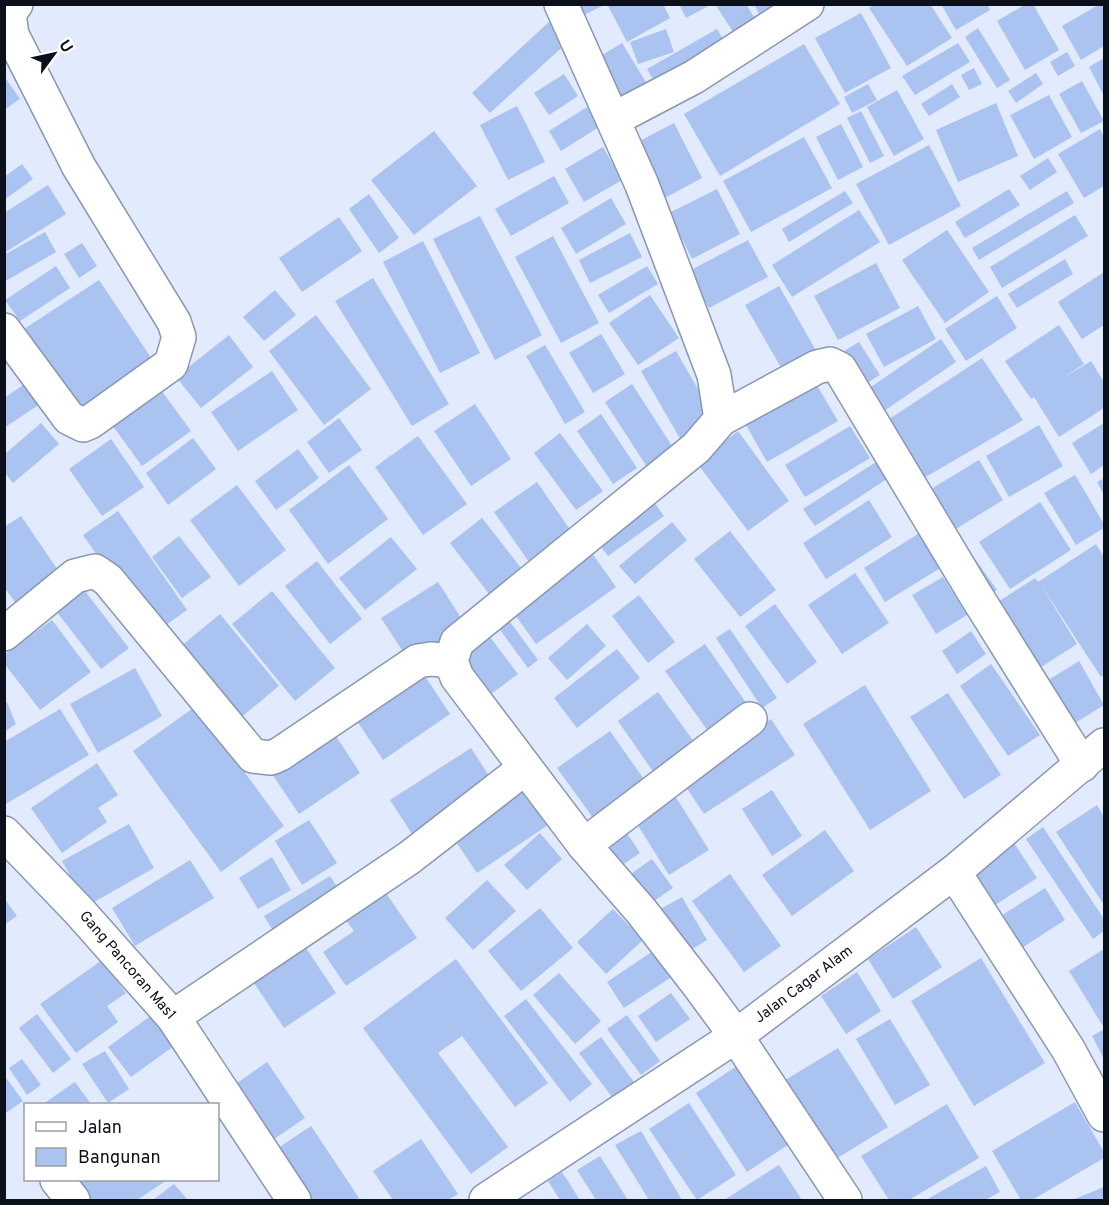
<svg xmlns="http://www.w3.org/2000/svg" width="1109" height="1205" font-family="Overpass,sans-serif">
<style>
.building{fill:#abc3f1}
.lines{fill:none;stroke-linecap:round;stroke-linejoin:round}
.minor-casing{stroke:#8997b3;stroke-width:36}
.minor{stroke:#fff;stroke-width:33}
.labels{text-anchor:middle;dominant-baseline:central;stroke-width:5;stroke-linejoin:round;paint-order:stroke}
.street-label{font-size:15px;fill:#0b101a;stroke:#fff}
</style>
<rect width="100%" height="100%" fill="#e2ebfd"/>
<g class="building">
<path d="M 567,4 L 601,4 L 602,6 L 574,20 Z"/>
<path d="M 607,4 L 663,4 L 670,18 L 627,42 Z"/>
<path d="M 679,4 L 712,4 L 686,18 Z"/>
<path d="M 720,4 L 746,4 L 762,30 L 741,44 L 717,7 Z"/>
<path d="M 754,4 L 786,4 L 764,24 Z"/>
<path d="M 874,4 L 930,4 L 952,38 L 907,66 L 869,8 Z"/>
<path d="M 941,4 L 987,4 L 990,10 L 956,30 Z"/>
<path d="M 1026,4 L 1033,4 L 1059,50 L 1025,70 L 997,21 Z"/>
<path d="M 1100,4 L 1104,4 L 1104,46 L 1081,60 L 1062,26 Z"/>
<path d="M 861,13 L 891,68 L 845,93 L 815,38 Z"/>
<path d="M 550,21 L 569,41 L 490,113 L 472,93 Z"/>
<path d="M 978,28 L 1010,80 L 997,88 L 965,37 Z"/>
<path d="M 666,29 L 674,52 L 638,64 L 630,42 Z"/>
<path d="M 717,29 L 730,51 L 660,91 L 647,69 Z"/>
<path d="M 622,43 L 652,92 L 618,112 L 589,63 Z"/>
<path d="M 958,43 L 970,62 L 915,95 L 902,76 Z"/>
<path d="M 804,44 L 840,104 L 720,176 L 684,114 Z"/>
<path d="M 1067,52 L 1075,66 L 1058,76 L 1050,62 Z"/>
<path d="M 1104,58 L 1104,96 L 1089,67 Z"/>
<path d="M 974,68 L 982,84 L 969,90 L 961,75 Z"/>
<path d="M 1036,73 L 1043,84 L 1016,103 L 1008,91 Z"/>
<path d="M 564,74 L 578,96 L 549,115 L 534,93 Z"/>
<path d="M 4,76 L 20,99 L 4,110 Z"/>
<path d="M 1082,81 L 1104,121 L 1081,133 L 1059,94 Z"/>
<path d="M 868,84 L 877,100 L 852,113 L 844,97 Z"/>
<path d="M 952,84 L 960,97 L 929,116 L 921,104 Z"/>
<path d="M 897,90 L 924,139 L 894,156 L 867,107 Z"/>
<path d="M 1049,95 L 1072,137 L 1034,159 L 1010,115 Z"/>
<path d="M 996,103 L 1018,156 L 958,182 L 936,130 Z"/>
<path d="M 517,106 L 545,162 L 508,180 L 480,125 Z"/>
<path d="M 587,107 L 599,127 L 561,151 L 549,131 Z"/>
<path d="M 861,111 L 884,156 L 870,163 L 847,118 Z"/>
<path d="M 674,123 L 702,178 L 661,200 L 632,145 Z"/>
<path d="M 841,124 L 863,167 L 838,180 L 816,137 Z"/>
<path d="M 1100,129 L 1104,137 L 1104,186 L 1084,198 L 1058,154 Z"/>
<path d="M 434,131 L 477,186 L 414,235 L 371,180 Z"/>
<path d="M 804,137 L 832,188 L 751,232 L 723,181 Z"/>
<path d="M 929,145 L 961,206 L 889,245 L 856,184 Z"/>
<path d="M 603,147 L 622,180 L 584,202 L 565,169 Z"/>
<path d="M 1048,158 L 1057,172 L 1030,190 L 1020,176 Z"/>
<path d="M 22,164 L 33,179 L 4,200 L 4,177 Z"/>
<path d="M 554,176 L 569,203 L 511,236 L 495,209 Z"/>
<path d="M 48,185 L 66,214 L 4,253 L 4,213 Z"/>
<path d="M 717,189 L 740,234 L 692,259 L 669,213 Z"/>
<path d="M 1009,189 L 1020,205 L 965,238 L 955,222 Z"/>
<path d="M 845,191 L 853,203 L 789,242 L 782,229 Z"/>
<path d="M 1067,191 L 1074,203 L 979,260 L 972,248 Z"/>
<path d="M 369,194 L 399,238 L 379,253 L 349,209 Z"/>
<path d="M 611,198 L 626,224 L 576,254 L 561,228 Z"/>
<path d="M 859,210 L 880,242 L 792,297 L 772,265 Z"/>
<path d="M 1075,215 L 1088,236 L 1002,288 L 990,267 Z"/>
<path d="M 480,216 L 542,335 L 495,360 L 433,239 Z"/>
<path d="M 339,217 L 362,251 L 302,292 L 279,258 Z"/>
<path d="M 947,230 L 989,292 L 945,323 L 902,260 Z"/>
<path d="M 45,232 L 56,252 L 4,282 L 4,255 Z"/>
<path d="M 630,233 L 642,257 L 590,283 L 579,260 Z"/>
<path d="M 553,236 L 599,323 L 561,343 L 515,257 Z"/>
<path d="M 748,240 L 768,277 L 709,308 L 689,271 Z"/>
<path d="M 423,241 L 480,353 L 440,373 L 383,262 Z"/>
<path d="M 82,243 L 97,266 L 79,278 L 64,254 Z"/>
<path d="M 1065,259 L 1073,274 L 1017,308 L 1008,294 Z"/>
<path d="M 876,263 L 900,308 L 838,340 L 814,296 Z"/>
<path d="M 56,266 L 70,288 L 20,321 L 5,300 Z"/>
<path d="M 647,266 L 658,284 L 609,313 L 598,295 Z"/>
<path d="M 1104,272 L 1104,325 L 1082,339 L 1058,302 Z"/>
<path d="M 373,278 L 449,404 L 412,426 L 335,301 Z"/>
<path d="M 99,280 L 160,371 L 85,421 L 24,329 Z"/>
<path d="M 779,286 L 821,359 L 787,378 L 745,305 Z"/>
<path d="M 275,290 L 296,315 L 264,341 L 243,317 Z"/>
<path d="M 650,295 L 679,338 L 638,365 L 609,323 Z"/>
<path d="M 997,296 L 1017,328 L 966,361 L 945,329 Z"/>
<path d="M 918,306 L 936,339 L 884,367 L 866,334 Z"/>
<path d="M 316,315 L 371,389 L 324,425 L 269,351 Z"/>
<path d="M 1059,325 L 1084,364 L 1060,380 L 1091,361 L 1104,382 L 1104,408 L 1059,437 L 1034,397 L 1031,399 L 1005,361 Z"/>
<path d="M 601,334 L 625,374 L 593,393 L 569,353 Z"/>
<path d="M 229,335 L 253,367 L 201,408 L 176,377 Z"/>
<path d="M 941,339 L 956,362 L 878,415 L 862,393 Z"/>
<path d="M 859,342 L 880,375 L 859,388 L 839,354 Z"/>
<path d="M 545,345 L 585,412 L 565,424 L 526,356 Z"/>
<path d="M 676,351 L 717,422 L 682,442 L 641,371 Z"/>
<path d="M 982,358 L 1023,420 L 919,481 L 883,423 Z"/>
<path d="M 272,371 L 298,410 L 238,451 L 211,412 Z"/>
<path d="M 811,375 L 838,421 L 767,462 L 741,416 Z"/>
<path d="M 26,383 L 40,404 L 4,428 L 4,398 Z"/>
<path d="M 156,383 L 191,431 L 142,466 L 107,418 Z"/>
<path d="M 632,384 L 674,449 L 647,467 L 605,402 Z"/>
<path d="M 475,404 L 511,459 L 471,486 L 434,431 Z"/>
<path d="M 601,414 L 637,468 L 613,484 L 577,431 Z"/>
<path d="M 339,418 L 362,450 L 329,473 L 307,442 Z"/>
<path d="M 41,423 L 59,444 L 13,483 L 5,473 L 5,454 Z"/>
<path d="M 1104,423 L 1104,465 L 1091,474 L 1072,443 Z"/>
<path d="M 1039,425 L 1063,466 L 1009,497 L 986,456 Z"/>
<path d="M 850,426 L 870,458 L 805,497 L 785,465 Z"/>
<path d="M 738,431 L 789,501 L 748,531 L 697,463 Z"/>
<path d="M 560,433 L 603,491 L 576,510 L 534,453 Z"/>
<path d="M 418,436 L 467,504 L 423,535 L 375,467 Z"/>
<path d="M 193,438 L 216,469 L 168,505 L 146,473 Z"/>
<path d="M 111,439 L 144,487 L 102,516 L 69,469 Z"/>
<path d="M 298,449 L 319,478 L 276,510 L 255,481 Z"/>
<path d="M 879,460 L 890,477 L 815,526 L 803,509 Z"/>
<path d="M 979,460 L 1003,500 L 946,535 L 921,495 Z"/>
<path d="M 349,465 L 388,519 L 328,564 L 289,510 Z"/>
<path d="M 1075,475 L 1104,524 L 1104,528 L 1076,545 L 1044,493 Z"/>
<path d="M 1104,478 L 1104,495 L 1097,482 Z"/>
<path d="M 537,482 L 571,531 L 529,562 L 494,512 Z"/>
<path d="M 237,485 L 286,550 L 239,586 L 190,520 Z"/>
<path d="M 651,498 L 664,516 L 608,556 L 595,539 Z"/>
<path d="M 869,500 L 892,537 L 826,579 L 803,543 Z"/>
<path d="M 1040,502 L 1071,550 L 1010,589 L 979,542 Z"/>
<path d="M 118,511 L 187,610 L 152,635 L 83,535 Z"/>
<path d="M 21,516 L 64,579 L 20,609 L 4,587 L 4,527 Z"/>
<path d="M 482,518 L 525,573 L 492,598 L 450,543 Z"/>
<path d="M 672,522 L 687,540 L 635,584 L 619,566 Z"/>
<path d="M 730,531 L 776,590 L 740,617 L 694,559 Z"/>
<path d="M 921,532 L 942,567 L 885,602 L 864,568 Z"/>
<path d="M 179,536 L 211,577 L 182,598 L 152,557 Z"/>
<path d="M 391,537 L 417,569 L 365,610 L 339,578 Z"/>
<path d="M 1096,544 L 1104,557 L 1104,675 L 1101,677 L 1041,585 L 1077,644 L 1029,675 L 987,609 L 1035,578 L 1038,582 Z"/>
<path d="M 966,546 L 997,590 L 985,599 L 953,555 Z"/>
<path d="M 589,549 L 616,587 L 536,644 L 508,605 Z"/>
<path d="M 317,561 L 362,619 L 330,644 L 285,586 Z"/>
<path d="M 855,573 L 889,623 L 842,654 L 808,605 Z"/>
<path d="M 943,577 L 967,615 L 936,634 L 912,595 Z"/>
<path d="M 438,582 L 465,624 L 409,661 L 381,618 Z"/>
<path d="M 81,586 L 129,648 L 101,669 L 53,607 Z"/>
<path d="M 272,591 L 335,668 L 295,701 L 232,624 Z"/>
<path d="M 639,595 L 675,642 L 648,663 L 612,616 Z"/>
<path d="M 775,604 L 817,662 L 787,684 L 745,626 Z"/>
<path d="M 220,614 L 279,686 L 233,724 L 174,652 Z"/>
<path d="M 508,619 L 538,660 L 528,668 L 498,627 Z"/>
<path d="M 52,620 L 91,672 L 40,710 L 4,663 L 4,655 Z"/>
<path d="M 587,624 L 606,646 L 567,680 L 548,658 Z"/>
<path d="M 730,629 L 777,698 L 762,708 L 716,638 Z"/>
<path d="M 971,631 L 986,654 L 957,674 L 942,651 Z"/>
<path d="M 487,633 L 518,674 L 484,699 L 454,659 Z"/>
<path d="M 705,644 L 747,704 L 708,731 L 665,671 Z"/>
<path d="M 617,649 L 640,678 L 577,728 L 554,698 Z"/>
<path d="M 1079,661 L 1104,705 L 1064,730 L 1037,687 Z"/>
<path d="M 991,664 L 1040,735 L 1008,756 L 960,686 Z"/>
<path d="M 135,668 L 162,716 L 98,753 L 70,704 Z"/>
<path d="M 423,673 L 450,714 L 383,760 L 355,718 Z"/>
<path d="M 865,685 L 931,791 L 870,830 L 803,724 Z"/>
<path d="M 658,692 L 697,746 L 656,776 L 618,721 Z"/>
<path d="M 948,693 L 1001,775 L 964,799 L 910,717 Z"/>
<path d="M 7,702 L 16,724 L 4,732 L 4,704 Z"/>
<path d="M 196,706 L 284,826 L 221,872 L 133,751 Z"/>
<path d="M 60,709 L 89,755 L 4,805 L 4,742 Z"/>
<path d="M 771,719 L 795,755 L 704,814 L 680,778 Z"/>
<path d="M 610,731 L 651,789 L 599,826 L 557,768 Z"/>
<path d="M 334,733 L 360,773 L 299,814 L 272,774 Z"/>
<path d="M 471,748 L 495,785 L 414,837 L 390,800 Z"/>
<path d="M 97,763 L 118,795 L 98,808 L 107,822 L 62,853 L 31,808 Z"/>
<path d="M 521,784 L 548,825 L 477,873 L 450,833 Z"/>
<path d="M 772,790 L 802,836 L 772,856 L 742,809 Z"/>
<path d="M 672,791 L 709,850 L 669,875 L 632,816 Z"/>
<path d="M 1097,805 L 1104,817 L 1104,905 L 1056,832 Z"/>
<path d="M 309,820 L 337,863 L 302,885 L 275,841 Z"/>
<path d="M 129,824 L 154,868 L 87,906 L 62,861 Z"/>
<path d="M 623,827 L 640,853 L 618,868 L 600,843 Z"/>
<path d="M 1043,827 L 1104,919 L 1104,931 L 1093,939 L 1026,839 Z"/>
<path d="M 825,830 L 854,871 L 792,916 L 762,875 Z"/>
<path d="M 540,833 L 562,859 L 527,890 L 504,865 Z"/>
<path d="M 1014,843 L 1037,878 L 989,909 L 967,874 Z"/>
<path d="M 272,857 L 291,890 L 258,909 L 239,878 Z"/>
<path d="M 652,859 L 673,888 L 648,905 L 628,876 Z"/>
<path d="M 190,860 L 214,898 L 135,946 L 112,908 Z"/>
<path d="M 730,874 L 781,946 L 744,972 L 692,901 Z"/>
<path d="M 330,876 L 345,899 L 279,940 L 264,916 Z"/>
<path d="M 487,880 L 516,911 L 473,950 L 445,918 Z"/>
<path d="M 1045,888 L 1065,920 L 1017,951 L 996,919 Z"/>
<path d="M 383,889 L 417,938 L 346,986 L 323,952 L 354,931 L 343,916 Z"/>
<path d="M 682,897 L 707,940 L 681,956 L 655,912 Z"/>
<path d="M 4,898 L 17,916 L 4,925 Z"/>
<path d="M 540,908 L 573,948 L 521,991 L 488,951 Z"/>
<path d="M 613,909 L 643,940 L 606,974 L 577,942 Z"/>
<path d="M 916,927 L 942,967 L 893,999 L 868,959 Z"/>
<path d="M 304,945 L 336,993 L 284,1028 L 252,980 Z"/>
<path d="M 1104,949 L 1104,1025 L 1103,1026 L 1069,971 Z"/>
<path d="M 653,951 L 670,978 L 624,1008 L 607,982 Z"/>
<path d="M 981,958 L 1045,1063 L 974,1106 L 911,1001 Z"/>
<path d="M 456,959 L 548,1083 L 515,1107 L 462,1036 L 438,1053 L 508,1147 L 471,1174 L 363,1028 Z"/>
<path d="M 102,960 L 126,993 L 107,1006 L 118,1022 L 76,1053 L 40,1004 Z"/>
<path d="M 857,972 L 881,1011 L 846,1034 L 821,996 Z"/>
<path d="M 559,973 L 601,1021 L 575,1044 L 533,995 Z"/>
<path d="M 671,993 L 690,1019 L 656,1042 L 638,1016 Z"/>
<path d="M 526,999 L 592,1084 L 570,1102 L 504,1016 Z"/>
<path d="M 156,1012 L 178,1043 L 131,1077 L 108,1047 Z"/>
<path d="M 37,1014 L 71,1059 L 53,1073 L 19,1028 Z"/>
<path d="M 627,1015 L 660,1061 L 641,1075 L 607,1029 Z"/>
<path d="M 890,1019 L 930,1085 L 895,1105 L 856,1039 Z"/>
<path d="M 1104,1029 L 1104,1059 L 1092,1036 Z"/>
<path d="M 601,1037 L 634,1082 L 612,1097 L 579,1053 Z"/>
<path d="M 838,1048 L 888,1127 L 831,1162 L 782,1082 Z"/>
<path d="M 105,1051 L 129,1089 L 108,1103 L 82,1064 Z"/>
<path d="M 749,1058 L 800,1137 L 747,1172 L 696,1093 Z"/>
<path d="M 22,1059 L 41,1085 L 27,1095 L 9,1068 Z"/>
<path d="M 267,1062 L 305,1118 L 261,1148 L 224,1092 Z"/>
<path d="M 4,1075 L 23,1101 L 4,1114 Z"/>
<path d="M 75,1082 L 91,1104 L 43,1104 Z"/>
<path d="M 1075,1102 L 1104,1152 L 1104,1158 L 1032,1200 L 1021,1200 L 992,1151 Z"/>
<path d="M 689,1103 L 736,1175 L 697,1200 L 649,1129 Z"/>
<path d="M 947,1104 L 979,1158 L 909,1200 L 889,1200 L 861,1156 Z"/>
<path d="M 311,1126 L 359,1198 L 356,1200 L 303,1200 L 272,1152 Z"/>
<path d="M 641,1131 L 682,1200 L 649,1200 L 615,1145 Z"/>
<path d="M 421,1139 L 458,1194 L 448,1200 L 393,1200 L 373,1171 Z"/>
<path d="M 600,1156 L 628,1200 L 596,1200 L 577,1170 Z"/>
<path d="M 779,1165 L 802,1200 L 724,1200 Z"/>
<path d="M 986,1166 L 1000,1192 L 985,1200 L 930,1200 L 929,1198 Z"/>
<path d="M 562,1172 L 580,1200 L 560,1200 L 548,1181 Z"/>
<path d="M 80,1180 L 167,1180 L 137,1200 L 78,1200 L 69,1188 Z"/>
<path d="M 174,1184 L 188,1200 L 153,1200 Z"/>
<path d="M 1104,1187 L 1104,1200 L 1072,1200 Z"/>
</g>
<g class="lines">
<defs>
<g id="minor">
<path d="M 561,4 L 642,185 L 714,375 L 721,419 L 696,448 L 457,642 L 451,661 L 457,677 L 584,845 L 642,912 L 700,987 L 736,1036 L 845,1200"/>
<path d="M 614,119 L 694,77 L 807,4"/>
<path d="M 4,330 L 69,418 L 83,425 L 90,422 L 171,364 L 179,337 L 174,322 L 79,167 L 12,35 L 9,14 L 16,4"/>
<path d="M 721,419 L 817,367 L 830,364 L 840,369 L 975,594 L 1082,765"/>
<path d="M 4,634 L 75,576 L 95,571 L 108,580 L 253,756 L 271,758 L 280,754 L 418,661 L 431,659 L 451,661"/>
<path d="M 4,833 L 79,911 L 173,1017 L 294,1200"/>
<path d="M 584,845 L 750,719"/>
<path d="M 954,872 L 1068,1049 L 1104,1115"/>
<path d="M 173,1017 L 409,858 L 525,768"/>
<path d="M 57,1180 L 73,1200"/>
<path d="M 486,1200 L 736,1036 L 954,872 L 1104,745"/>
</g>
</defs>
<use href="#minor" class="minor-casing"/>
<use href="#minor" class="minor"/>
</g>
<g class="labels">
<g class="street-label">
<text transform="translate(127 966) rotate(49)">Gang Pancoran Mas1</text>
<text transform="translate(804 985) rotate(-37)">Jalan Cagar Alam</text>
</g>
</g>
<rect width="1109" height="1205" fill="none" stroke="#0b101a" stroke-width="12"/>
<rect x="24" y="1103" width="195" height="78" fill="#ffffff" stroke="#9d9fa3" stroke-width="1.5"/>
<rect x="36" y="1122" width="30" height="9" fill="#ffffff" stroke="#9d9fa3" stroke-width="1.5"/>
<text x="78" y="1133" font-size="18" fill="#0b101a">Jalan</text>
<rect x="36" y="1148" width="30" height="18" fill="#abc3f1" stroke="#9d9fa3" stroke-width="1.5"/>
<text x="78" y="1163" font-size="18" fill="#0b101a">Bangunan</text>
<g transform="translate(54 54) rotate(57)" stroke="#ffffff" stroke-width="4.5" paint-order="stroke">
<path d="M0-4.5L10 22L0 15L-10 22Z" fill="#0b101a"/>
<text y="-9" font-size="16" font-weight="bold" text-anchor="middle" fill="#0b101a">U</text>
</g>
</svg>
